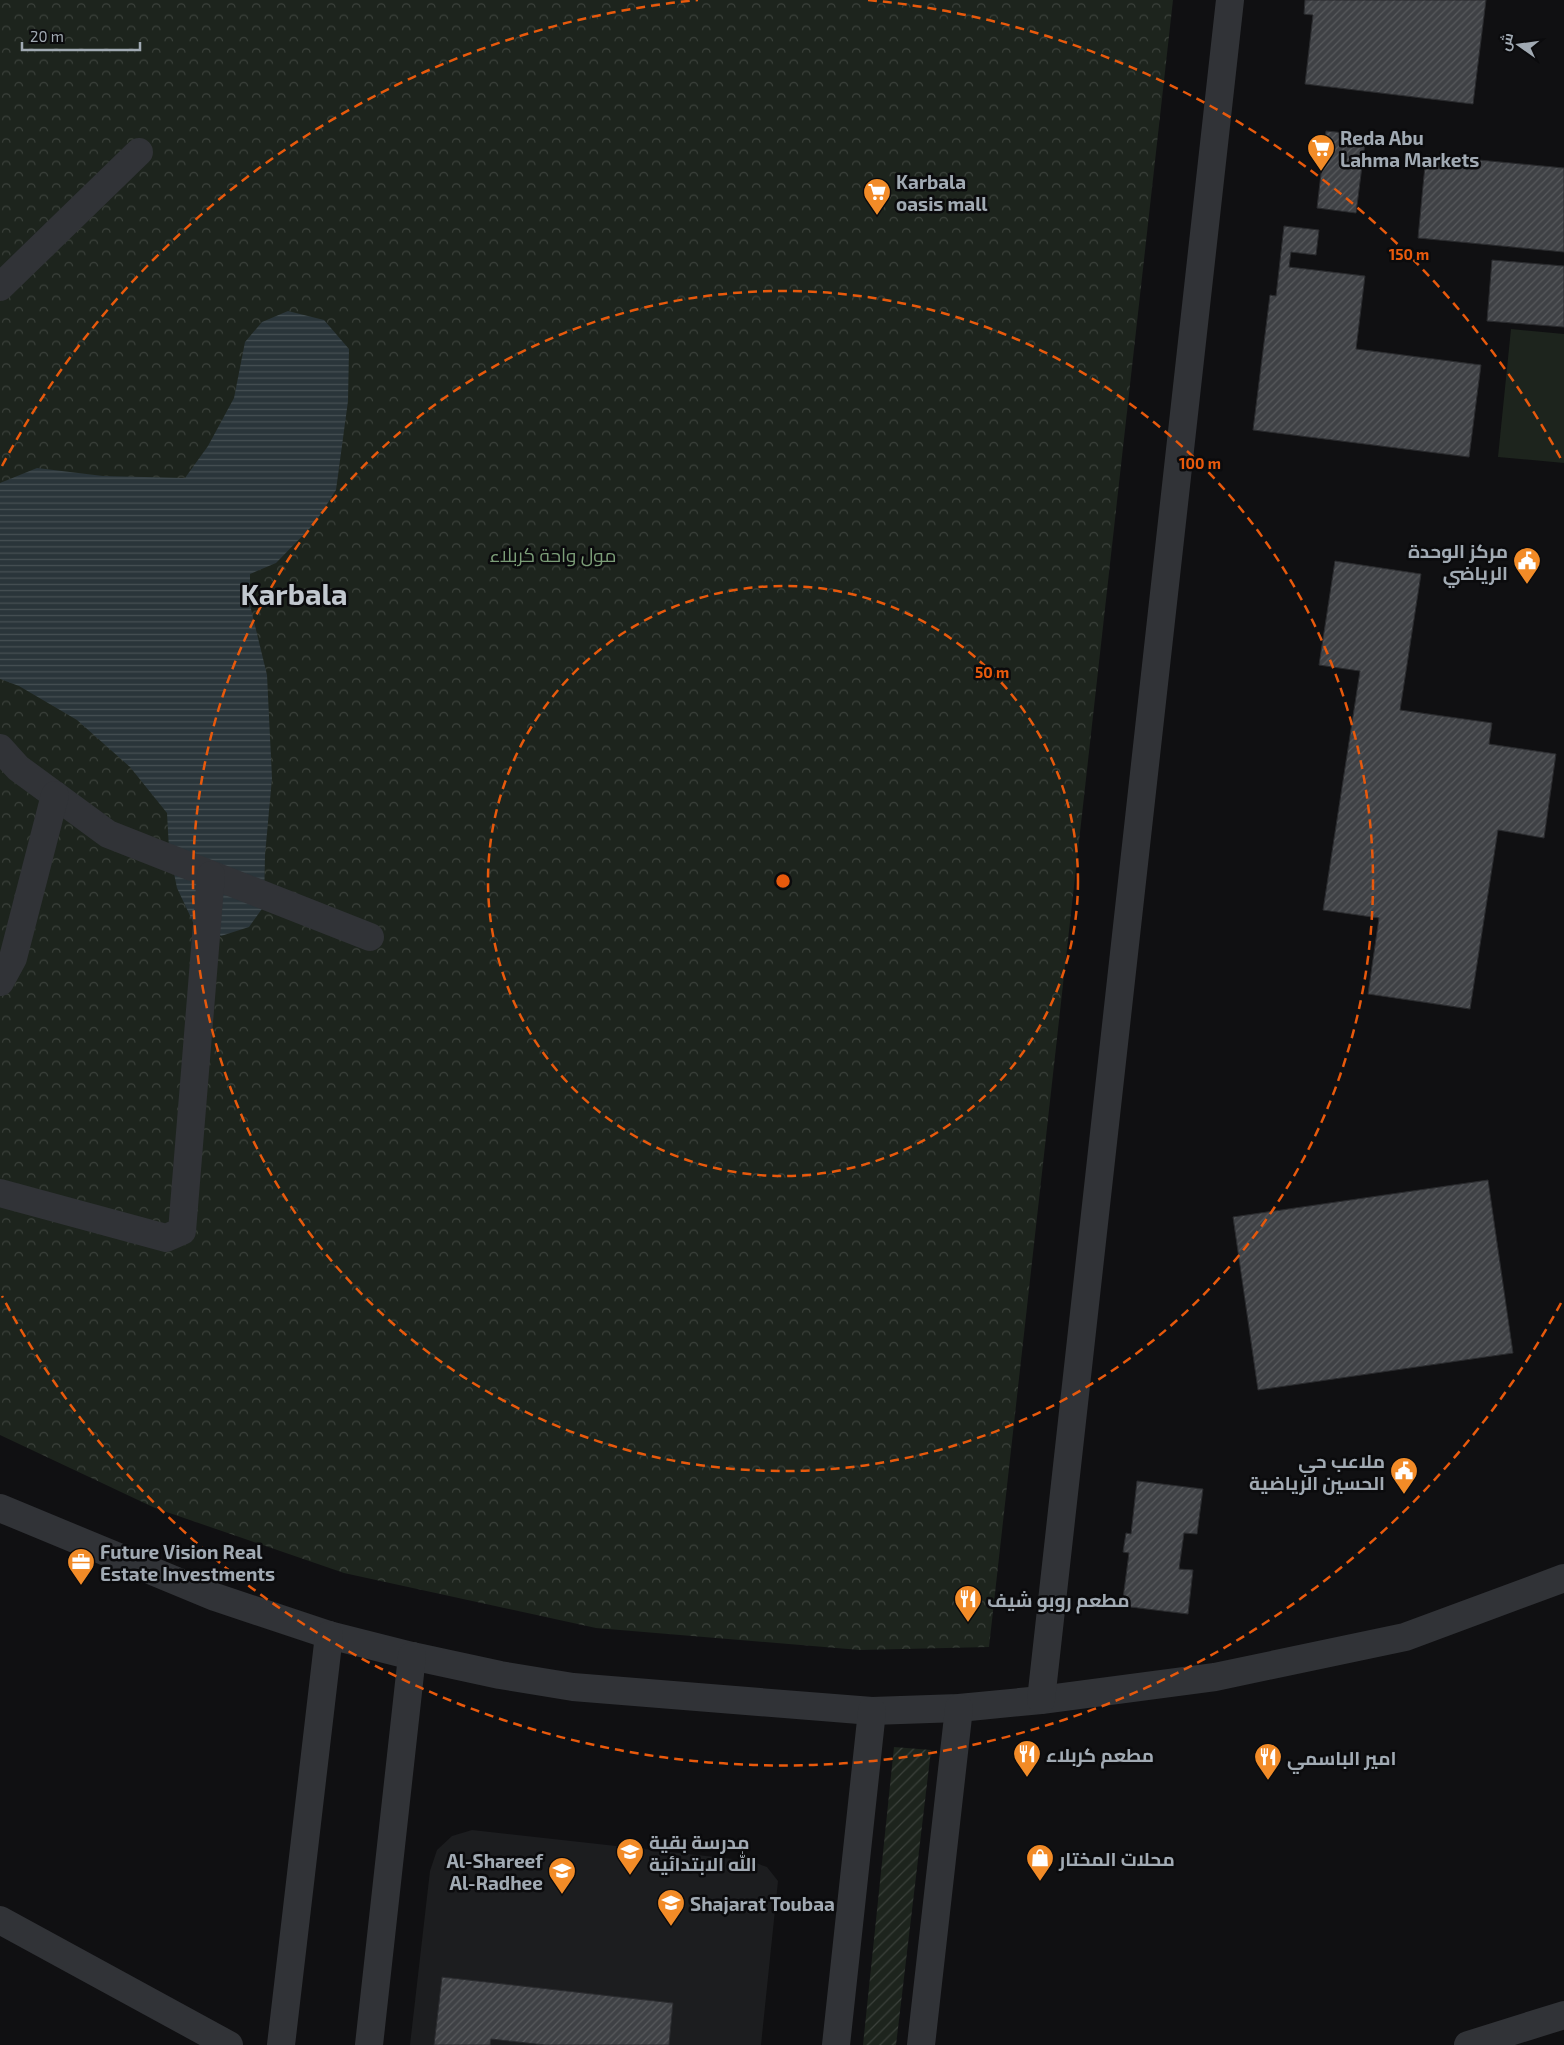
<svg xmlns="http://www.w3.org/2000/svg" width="1564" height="2045" font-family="'Exo 2',Cairo,sans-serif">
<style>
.built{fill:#1c1d1f}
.grass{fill:#1d241d}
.park{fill:url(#park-crowns)}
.garden{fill:url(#garden-furrows)}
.water{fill:url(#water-rules)}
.building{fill:url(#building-hatch);stroke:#2a2b2e}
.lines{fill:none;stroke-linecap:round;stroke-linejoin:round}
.minor{stroke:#313337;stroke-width:28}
.ring{fill:none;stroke:#e8590c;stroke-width:2.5;stroke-dasharray:9 6}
.labels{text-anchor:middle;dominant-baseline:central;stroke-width:5;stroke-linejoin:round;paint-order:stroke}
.poi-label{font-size:19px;font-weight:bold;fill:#a1aab3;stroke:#0b0b0d;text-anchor:start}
.park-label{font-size:19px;fill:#7c9e78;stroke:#0b0b0d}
.town-label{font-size:29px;font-weight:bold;fill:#c2c8cf;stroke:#0b0b0d}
.centre{fill:#e8590c;stroke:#0b0b0d;stroke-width:2.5}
.ring-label{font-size:15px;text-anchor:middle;font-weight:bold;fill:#e8590c;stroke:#0b0b0d;stroke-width:5;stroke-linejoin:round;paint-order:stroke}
</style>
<defs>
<pattern id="park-crowns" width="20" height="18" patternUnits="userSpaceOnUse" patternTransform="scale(1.25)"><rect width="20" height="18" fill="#1d241d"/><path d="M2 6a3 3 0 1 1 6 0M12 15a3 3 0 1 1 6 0" fill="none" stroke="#3b413b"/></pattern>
<pattern id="garden-furrows" width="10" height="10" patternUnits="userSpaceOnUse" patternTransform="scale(1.25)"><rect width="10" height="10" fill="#1d241d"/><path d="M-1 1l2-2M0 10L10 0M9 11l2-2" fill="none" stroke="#3b413b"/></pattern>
<pattern id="water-rules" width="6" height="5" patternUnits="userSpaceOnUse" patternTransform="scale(1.25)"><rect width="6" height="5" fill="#2a353a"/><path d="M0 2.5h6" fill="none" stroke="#465054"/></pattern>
<pattern id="building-hatch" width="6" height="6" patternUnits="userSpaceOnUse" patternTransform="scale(1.25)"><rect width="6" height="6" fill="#3f4145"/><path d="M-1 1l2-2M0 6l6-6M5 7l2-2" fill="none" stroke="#585a5d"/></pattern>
</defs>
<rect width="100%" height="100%" fill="#101012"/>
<path class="built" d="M 472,1830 L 751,1861 L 767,1867 L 778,1881 L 761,2045 L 410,2045 L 430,1871 L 437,1850 L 452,1836 Z"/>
<path class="grass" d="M 1511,329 L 1564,334 L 1564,463 L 1498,457 Z"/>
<path class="park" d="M 0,0 L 1173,0 L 989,1647 L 860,1650 L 596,1628 L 344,1573 L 155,1508 L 0,1435 Z"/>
<path class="garden" d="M 894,1747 L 931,1750 L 896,2045 L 863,2045 Z"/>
<path class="water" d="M 288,311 L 324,320 L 349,349 L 348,401 L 336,490 L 315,523 L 276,563 L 250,574 L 250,605 L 267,675 L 272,778 L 265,855 L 264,906 L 249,927 L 221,936 L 194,924 L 177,888 L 169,849 L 167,813 L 130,767 L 77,720 L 19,686 L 0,679 L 0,483 L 37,468 L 103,476 L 185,478 L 208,446 L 234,398 L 245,342 L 262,322 Z"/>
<g class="building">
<path d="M 1305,0 L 1486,0 L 1473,104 L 1305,84 L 1313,15 L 1304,14 Z"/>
<path d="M 1326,131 L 1366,135 L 1356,213 L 1317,208 Z"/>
<path d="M 1426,155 L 1564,168 L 1564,252 L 1418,238 Z"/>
<path d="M 1284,226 L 1319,230 L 1316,255 L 1291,252 L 1289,267 L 1365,276 L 1356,349 L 1481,365 L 1469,457 L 1253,430 L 1270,295 L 1276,296 Z"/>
<path d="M 1492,260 L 1564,266 L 1564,327 L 1487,321 Z"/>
<path d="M 1335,561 L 1421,574 L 1400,710 L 1492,723 L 1489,744 L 1556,754 L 1544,838 L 1498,830 L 1470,1009 L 1368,994 L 1379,918 L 1323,910 L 1360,671 L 1319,665 Z"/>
<path d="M 1488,1180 L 1513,1353 L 1258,1390 L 1233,1217 Z"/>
<path d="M 1137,1481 L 1203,1489 L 1197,1534 L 1184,1533 L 1179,1569 L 1193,1570 L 1188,1614 L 1122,1606 L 1129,1553 L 1123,1552 L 1126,1533 L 1131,1534 Z"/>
<path d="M 442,1977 L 673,2003 L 669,2045 L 545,2045 L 491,2039 L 490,2045 L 434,2045 Z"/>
</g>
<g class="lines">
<g class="minor">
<path d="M 0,287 L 139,152"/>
<path d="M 0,748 L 18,768 L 108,834 L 370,937"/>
<path d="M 0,982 L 13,958 L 55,795"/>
<path d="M 0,1193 L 166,1238 L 182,1231 L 211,875"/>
<path d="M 0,1508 L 215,1597 L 329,1635 L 412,1656 L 500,1675 L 573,1687 L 872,1711 L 959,1708 L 1041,1700 L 1215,1677 L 1405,1637 L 1564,1578"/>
<path d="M 1041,1700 L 1230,0"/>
<path d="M 0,1920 L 229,2045"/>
<path d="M 281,2045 L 329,1635"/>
<path d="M 369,2045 L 412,1656"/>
<path d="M 836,2045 L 872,1711"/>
<path d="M 921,2045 L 959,1708"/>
<path d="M 1468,2045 L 1564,2015"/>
</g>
</g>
<g class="ring">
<circle cx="783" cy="881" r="295"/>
<circle cx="783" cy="881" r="590"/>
<path d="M1561 1303A885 885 0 0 1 2 1296M2 466A885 885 0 0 1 698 0M868 0A885 885 0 0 1 1561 459"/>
</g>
<defs>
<symbol id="supermarket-pin" viewBox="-11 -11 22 30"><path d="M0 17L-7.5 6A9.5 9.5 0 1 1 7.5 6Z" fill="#f28b27" stroke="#0b0b0d"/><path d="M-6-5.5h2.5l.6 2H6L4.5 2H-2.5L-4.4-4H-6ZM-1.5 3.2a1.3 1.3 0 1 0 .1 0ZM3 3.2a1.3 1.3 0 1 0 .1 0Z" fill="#fff"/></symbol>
<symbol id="civic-pin" viewBox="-11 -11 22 30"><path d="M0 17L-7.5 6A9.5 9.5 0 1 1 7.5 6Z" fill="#f28b27" stroke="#0b0b0d"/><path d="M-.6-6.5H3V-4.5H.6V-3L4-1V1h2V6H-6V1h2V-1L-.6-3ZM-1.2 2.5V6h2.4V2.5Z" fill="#fff"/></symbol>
<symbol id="office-pin" viewBox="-11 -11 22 30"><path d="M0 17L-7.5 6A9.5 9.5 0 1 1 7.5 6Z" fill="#f28b27" stroke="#0b0b0d"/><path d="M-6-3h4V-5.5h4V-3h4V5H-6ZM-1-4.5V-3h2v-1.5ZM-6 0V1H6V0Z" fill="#fff"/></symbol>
<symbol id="restaurant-pin" viewBox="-11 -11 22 30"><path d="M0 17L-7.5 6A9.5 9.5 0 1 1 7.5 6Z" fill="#f28b27" stroke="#0b0b0d"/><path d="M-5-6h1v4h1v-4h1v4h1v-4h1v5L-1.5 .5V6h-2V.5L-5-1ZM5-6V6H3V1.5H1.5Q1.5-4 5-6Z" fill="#fff"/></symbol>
<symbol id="school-pin" viewBox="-11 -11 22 30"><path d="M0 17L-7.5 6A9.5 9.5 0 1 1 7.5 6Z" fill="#f28b27" stroke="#0b0b0d"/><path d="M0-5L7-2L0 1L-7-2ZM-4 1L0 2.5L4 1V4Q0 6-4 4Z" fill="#fff"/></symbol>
<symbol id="shop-pin" viewBox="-11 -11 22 30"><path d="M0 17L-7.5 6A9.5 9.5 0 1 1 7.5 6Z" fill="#f28b27" stroke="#0b0b0d"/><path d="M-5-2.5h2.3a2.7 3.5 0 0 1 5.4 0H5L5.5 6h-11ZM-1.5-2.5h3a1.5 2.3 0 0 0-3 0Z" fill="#fff"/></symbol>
</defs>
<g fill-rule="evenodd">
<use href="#supermarket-pin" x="1305" y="132" width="32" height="43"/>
<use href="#supermarket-pin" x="861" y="176" width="32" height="43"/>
<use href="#civic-pin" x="1511" y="545" width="32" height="43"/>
<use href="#civic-pin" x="1388" y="1455" width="32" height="43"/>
<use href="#office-pin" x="65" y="1546" width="32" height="43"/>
<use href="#restaurant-pin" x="952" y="1583" width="32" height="43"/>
<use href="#restaurant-pin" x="1011" y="1738" width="32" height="43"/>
<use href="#restaurant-pin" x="1252" y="1741" width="32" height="43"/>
<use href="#school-pin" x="614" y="1836" width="32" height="43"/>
<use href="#shop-pin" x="1024" y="1842" width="32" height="43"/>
<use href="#school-pin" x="546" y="1855" width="32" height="43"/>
<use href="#school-pin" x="655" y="1887" width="32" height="43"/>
</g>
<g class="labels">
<g class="poi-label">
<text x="1340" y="137">Reda Abu<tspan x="1340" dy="22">Lahma Markets</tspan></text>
<text x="896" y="181">Karbala<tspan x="896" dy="22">oasis mall</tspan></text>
<text x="1508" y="550" text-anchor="end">مركز الوحدة<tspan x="1508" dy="22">الرياضي</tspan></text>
<text x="1385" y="1460" text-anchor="end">ملاعب حي<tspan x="1385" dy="22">الحسين الرياضية</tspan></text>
<text x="100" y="1551">Future Vision Real<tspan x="100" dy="22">Estate Investments</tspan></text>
<text x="987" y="1599">مطعم روبو شيف</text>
<text x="1046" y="1754">مطعم كربلاء</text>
<text x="1287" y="1757">امير الباسمي</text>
<text x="649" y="1841">مدرسة بقية<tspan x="649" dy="22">الله الابتدائية</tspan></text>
<text x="1059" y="1858">محلات المختار</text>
<text x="543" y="1860" text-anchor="end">Al-Shareef<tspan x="543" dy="22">Al-Radhee</tspan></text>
<text x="690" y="1903">Shajarat Toubaa</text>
</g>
<g class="park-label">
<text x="553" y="554">مول واحة كربلاء</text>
</g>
<g class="town-label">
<text x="294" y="593">Karbala</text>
</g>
</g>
<circle cx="783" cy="881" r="8" class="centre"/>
<g class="ring-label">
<text x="1409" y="260">150 m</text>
<text x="1200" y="469">100 m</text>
<text x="992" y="678">50 m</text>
</g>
<g transform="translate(1519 45) rotate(284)" stroke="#0b0b0d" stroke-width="4" paint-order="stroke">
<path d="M0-4L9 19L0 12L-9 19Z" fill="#a1aab3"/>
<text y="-8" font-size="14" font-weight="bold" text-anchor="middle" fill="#a1aab3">ش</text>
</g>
<path d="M22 42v8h118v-8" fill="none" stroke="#a1aab3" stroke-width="2.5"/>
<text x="30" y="42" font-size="15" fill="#a1aab3" stroke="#0b0b0d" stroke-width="4" paint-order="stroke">20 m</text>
</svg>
